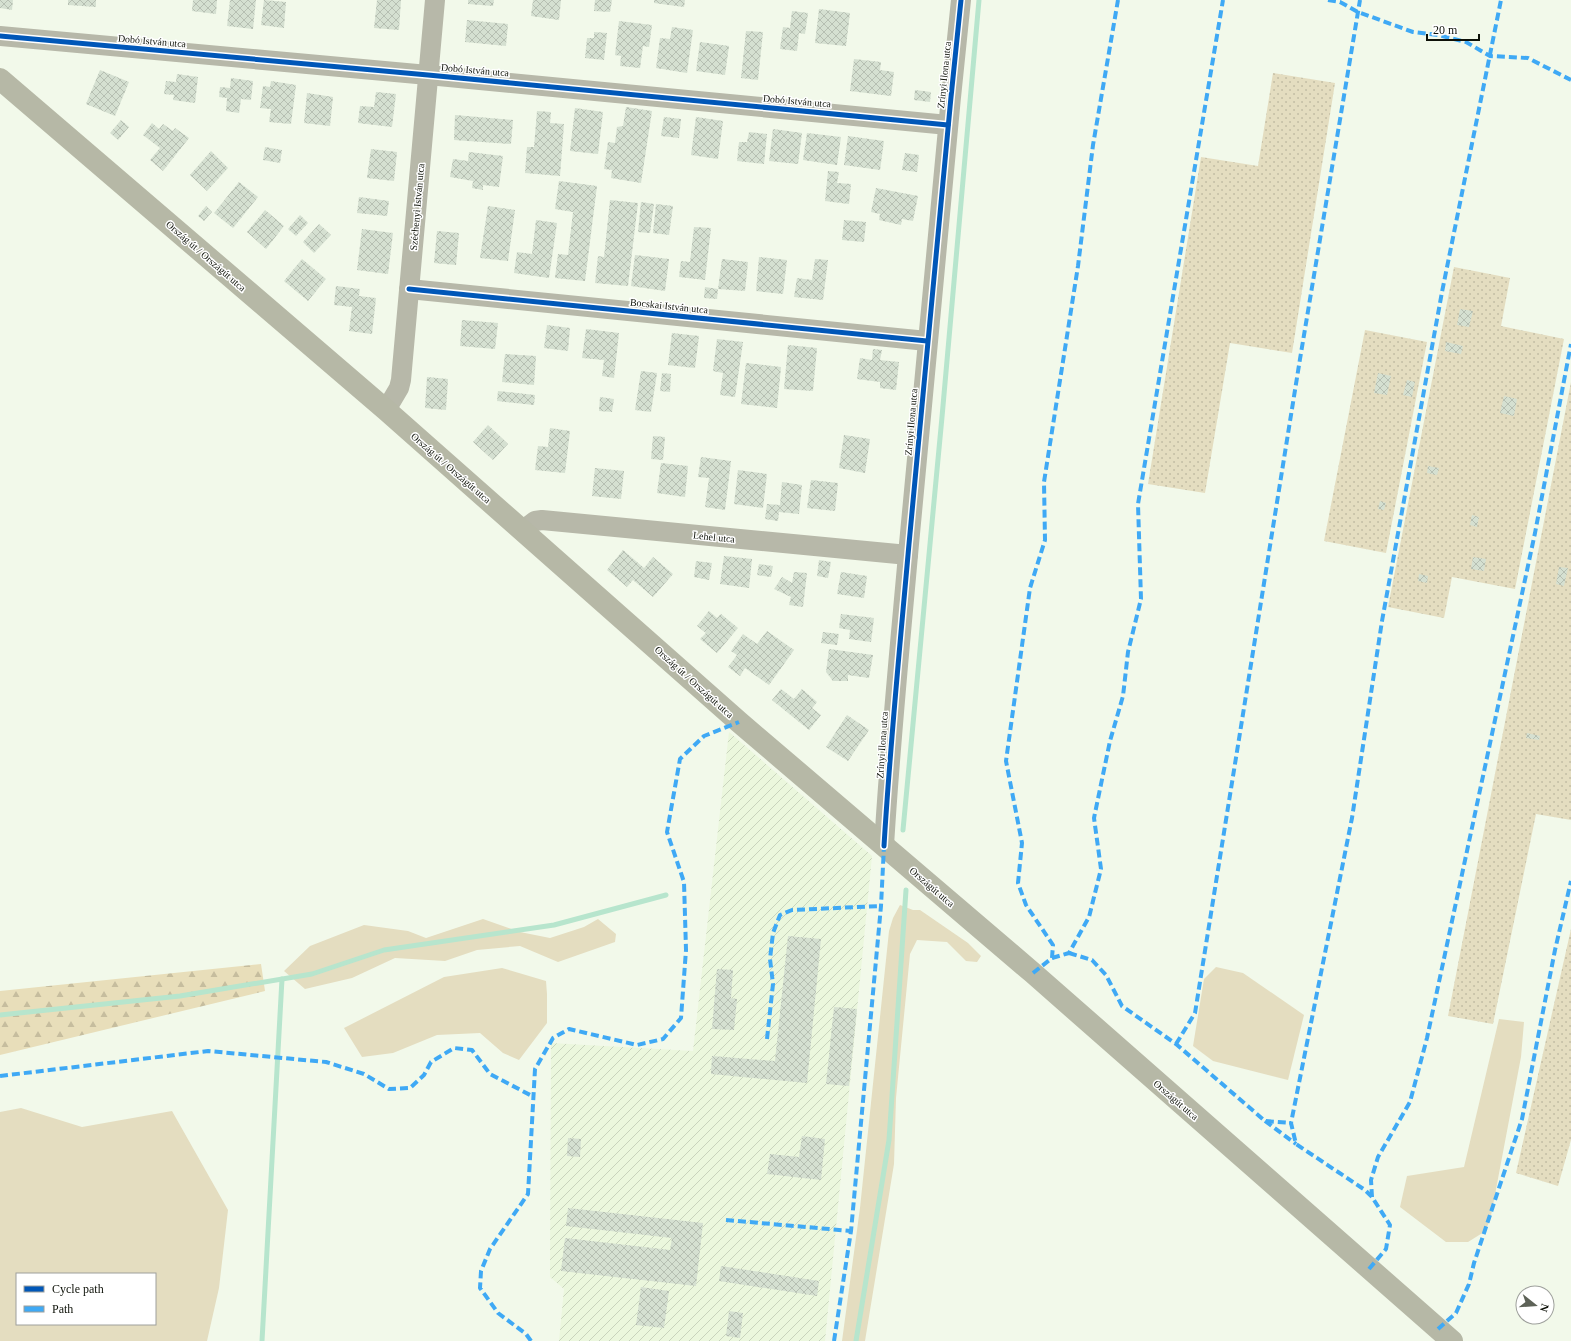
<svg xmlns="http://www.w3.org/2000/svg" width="1571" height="1341" font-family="Georgia,serif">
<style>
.industrial{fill:url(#industrial-furrows)}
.grass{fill:#e4ddc0;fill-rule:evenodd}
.forest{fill:url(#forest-firs)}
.garden{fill:url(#garden-dots)}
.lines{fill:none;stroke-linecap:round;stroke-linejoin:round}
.stream{stroke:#b7e5cd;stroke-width:5}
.building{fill:url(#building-cross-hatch)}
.minor{stroke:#b7b8a9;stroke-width:20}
.secondary{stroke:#b6b8a6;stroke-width:22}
.quiet{stroke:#3fa9f5;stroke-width:4;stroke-dasharray:8 4;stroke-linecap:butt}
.cycleway-casing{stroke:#fff;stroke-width:8}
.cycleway{stroke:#0057b8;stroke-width:5}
.labels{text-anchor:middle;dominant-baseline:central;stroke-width:3;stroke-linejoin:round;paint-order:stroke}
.street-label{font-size:10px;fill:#0d1108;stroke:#fff}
</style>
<defs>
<pattern id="industrial-furrows" width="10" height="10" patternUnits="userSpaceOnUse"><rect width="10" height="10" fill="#ebf7dd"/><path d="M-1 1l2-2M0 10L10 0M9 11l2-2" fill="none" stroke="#c8d3bc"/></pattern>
<pattern id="forest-firs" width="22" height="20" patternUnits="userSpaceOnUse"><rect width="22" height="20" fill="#e8deba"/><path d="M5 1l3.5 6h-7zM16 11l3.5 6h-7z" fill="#c6bd9e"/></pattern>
<pattern id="garden-dots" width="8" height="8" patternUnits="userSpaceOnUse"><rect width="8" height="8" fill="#e4ddc0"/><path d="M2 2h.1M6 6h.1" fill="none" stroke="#c2bda4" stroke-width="1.8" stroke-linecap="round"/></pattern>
<pattern id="building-cross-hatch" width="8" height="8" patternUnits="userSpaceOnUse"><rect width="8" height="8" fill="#d5e0d1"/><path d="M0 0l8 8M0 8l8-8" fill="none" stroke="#b6bfb2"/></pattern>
</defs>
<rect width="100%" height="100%" fill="#f2f9ea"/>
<path class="industrial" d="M 729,732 L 872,856 L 825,1341 L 559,1341 L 564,1289 L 550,1277 L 551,1043 L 693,1051 Z"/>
<g class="grass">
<path d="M 900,905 L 913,910 L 920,910 L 968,943 L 981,956 L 977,962 L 966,961 L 947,942 L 917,940 L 910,954 L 896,1098 L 894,1164 L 865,1341 L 842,1341 L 860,1208 L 889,931 L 893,918 Z"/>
<path d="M 483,919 L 520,932 L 550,938 L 584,927 L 598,919 L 616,934 L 615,942 L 558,962 L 520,946 L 477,950 L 445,961 L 395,958 L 352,978 L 305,989 L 284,971 L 310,946 L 364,925 L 408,931 L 426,938 Z"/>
<path d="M 1216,967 L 1243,973 L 1304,1015 L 1288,1080 L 1213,1061 L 1193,1046 L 1204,979 Z"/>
<path d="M 502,968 L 546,981 L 547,994 L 547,1023 L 519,1060 L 503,1053 L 480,1033 L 437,1035 L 393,1053 L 362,1057 L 344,1028 L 444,977 Z"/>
<path d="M 1499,1019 L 1524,1022 L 1521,1057 L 1490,1221 L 1484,1232 L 1468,1242 L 1446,1242 L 1400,1207 L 1407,1176 L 1464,1167 Z"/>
<path d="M 21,1108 L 82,1127 L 172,1111 L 228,1210 L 219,1288 L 207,1341 L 0,1341 L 0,1112 ZM 17,1274 L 155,1274 L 155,1324 L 17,1324 Z"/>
</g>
<path class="forest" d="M 261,964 L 265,991 L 0,1055 L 0,991 Z"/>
<g class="garden">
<path d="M 1273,73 L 1335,83 L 1292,353 L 1230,343 L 1205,493 L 1148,484 L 1201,157 L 1258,166 Z"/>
<path d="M 1454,267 L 1510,278 L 1501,326 L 1564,339 L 1515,589 L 1452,577 L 1444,618 L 1388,607 Z"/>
<path d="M 1365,330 L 1427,342 L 1386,553 L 1324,541 Z"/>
<path d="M 1571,382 L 1571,820 L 1536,814 L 1493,1024 L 1448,1016 Z"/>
<path d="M 1571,929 L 1571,1140 L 1558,1186 L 1516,1173 Z"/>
</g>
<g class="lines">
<g class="stream">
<path d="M 903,830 L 942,417 L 979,0"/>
<path d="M 0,1015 L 180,996 L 312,974 L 384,950 L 554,925 L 666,895"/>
<path d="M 262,1341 L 282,979"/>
<path d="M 856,1341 L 889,1140 L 906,890"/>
</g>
</g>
<g class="building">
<path d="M 0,0 L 13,0 L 12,10 L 0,8 Z"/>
<path d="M 68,0 L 96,0 L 96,7 L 68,5 Z"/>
<path d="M 193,0 L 217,0 L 216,14 L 192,11 Z"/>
<path d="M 230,0 L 256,0 L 253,29 L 227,26 Z"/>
<path d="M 264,0 L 286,2 L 284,28 L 261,25 Z"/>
<path d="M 377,0 L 401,0 L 399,30 L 374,28 Z"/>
<path d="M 468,0 L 494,0 L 493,6 L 468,4 Z"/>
<path d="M 533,0 L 561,0 L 559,20 L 531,16 Z"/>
<path d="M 595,0 L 612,0 L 610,12 L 594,11 Z"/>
<path d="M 654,0 L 685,0 L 684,7 L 654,3 Z"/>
<path d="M 819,9 L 850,13 L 846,46 L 815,43 Z"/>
<path d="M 792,11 L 808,13 L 805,34 L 799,33 L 797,51 L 780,49 L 783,27 L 790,28 Z"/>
<path d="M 467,20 L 508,24 L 506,46 L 465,42 Z"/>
<path d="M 619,21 L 652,25 L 649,47 L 643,46 L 640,68 L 620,66 L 621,56 L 615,55 Z"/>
<path d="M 672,27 L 693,30 L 687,73 L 656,68 L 660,38 L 670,39 Z"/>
<path d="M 746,31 L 763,32 L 758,80 L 741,78 Z"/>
<path d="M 594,32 L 607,33 L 604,60 L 585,58 L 587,38 L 594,38 Z"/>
<path d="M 700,42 L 729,46 L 725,75 L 696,71 Z"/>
<path d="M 854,59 L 881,62 L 880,70 L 894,72 L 891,96 L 850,91 Z"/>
<path d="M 100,70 L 129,82 L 115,116 L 86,104 Z"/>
<path d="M 177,74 L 198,77 L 195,103 L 173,100 L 174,95 L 164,94 L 166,81 L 176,82 Z"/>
<path d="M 231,78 L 253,81 L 251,100 L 241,99 L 239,113 L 226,111 L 227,98 L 219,97 L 220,87 L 230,88 Z"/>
<path d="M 271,81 L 296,85 L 291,124 L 269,122 L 271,109 L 260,108 L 263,86 L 270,87 Z"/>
<path d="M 915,90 L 931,92 L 930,102 L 914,100 Z"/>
<path d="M 376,92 L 396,94 L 392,127 L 358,123 L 360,106 L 374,107 Z"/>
<path d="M 307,93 L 333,97 L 330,126 L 304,123 Z"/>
<path d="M 626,107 L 652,111 L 641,183 L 611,178 L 612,170 L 604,169 L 608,142 L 615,143 L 617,127 L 623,126 Z"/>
<path d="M 575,108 L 603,112 L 598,154 L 570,151 Z"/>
<path d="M 537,111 L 551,112 L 550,123 L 564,124 L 560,176 L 525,173 L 527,147 L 534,147 Z"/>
<path d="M 455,115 L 513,120 L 511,144 L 454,140 Z"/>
<path d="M 664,117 L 681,119 L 679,138 L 661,136 Z"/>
<path d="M 696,117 L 723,121 L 718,159 L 691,155 Z"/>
<path d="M 121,120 L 129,127 L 118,140 L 110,133 Z"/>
<path d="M 152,123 L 159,129 L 163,124 L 173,131 L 175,128 L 189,138 L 163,171 L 150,160 L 160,148 L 143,135 Z"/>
<path d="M 773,129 L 802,133 L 798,164 L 769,161 Z"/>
<path d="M 749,132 L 767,134 L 764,164 L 737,161 L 739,142 L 747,142 Z"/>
<path d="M 807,133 L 841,137 L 837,165 L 803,160 Z"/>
<path d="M 848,136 L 884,141 L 880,170 L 844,165 Z"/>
<path d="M 265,147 L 282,150 L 280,163 L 263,160 Z"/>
<path d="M 371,149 L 397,152 L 394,181 L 367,178 Z"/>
<path d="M 211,151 L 228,168 L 207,191 L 190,175 Z"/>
<path d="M 469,152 L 503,156 L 499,187 L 483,185 L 483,190 L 472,188 L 473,181 L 450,177 L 453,159 L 468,161 Z"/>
<path d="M 905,153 L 919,155 L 917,172 L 902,170 Z"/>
<path d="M 828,171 L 839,172 L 837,183 L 851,184 L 849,204 L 825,201 Z"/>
<path d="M 559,181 L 597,186 L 585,281 L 555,278 L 558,254 L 568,255 L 573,212 L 555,209 Z"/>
<path d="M 239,182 L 258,197 L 233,228 L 214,213 Z"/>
<path d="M 876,188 L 918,196 L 913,221 L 902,219 L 901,225 L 879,220 L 880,214 L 871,212 Z"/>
<path d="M 359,197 L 389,201 L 387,216 L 357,213 Z"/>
<path d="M 610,200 L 638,203 L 628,286 L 595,283 L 598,256 L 604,257 Z"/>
<path d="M 641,202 L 654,204 L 650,233 L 638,232 Z"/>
<path d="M 656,204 L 673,206 L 669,235 L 653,233 Z"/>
<path d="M 206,206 L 212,212 L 204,221 L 198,216 Z"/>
<path d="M 488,206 L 515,210 L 508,261 L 480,258 Z"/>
<path d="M 265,210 L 284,226 L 266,249 L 247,232 Z"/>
<path d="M 300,215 L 308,223 L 296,236 L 288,229 Z"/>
<path d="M 536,220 L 557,223 L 549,278 L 514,273 L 517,252 L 532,254 Z"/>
<path d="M 844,220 L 866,222 L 864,242 L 842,240 Z"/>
<path d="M 319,224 L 331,235 L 314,253 L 303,242 Z"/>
<path d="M 694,227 L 711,228 L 705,280 L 679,277 L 681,261 L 690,262 Z"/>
<path d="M 362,229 L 393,233 L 388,274 L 357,270 Z"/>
<path d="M 437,231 L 459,233 L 456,265 L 434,263 Z"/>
<path d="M 635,255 L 669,259 L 665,291 L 631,286 Z"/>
<path d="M 759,257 L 787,260 L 783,294 L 756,291 Z"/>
<path d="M 302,259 L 326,279 L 308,301 L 284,281 Z"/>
<path d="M 722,259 L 748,262 L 745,291 L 718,289 Z"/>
<path d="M 815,259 L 828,260 L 823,300 L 794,297 L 797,278 L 812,280 Z"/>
<path d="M 336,286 L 360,289 L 359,296 L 376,298 L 372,334 L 349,331 L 352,307 L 334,305 Z"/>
<path d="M 705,287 L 718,289 L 717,299 L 704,298 Z"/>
<path d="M 1460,309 L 1473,311 L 1469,327 L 1457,325 Z"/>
<path d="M 462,320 L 498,323 L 495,349 L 460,346 Z"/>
<path d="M 547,325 L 570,328 L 568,351 L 544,348 Z"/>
<path d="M 586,329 L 619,333 L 614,378 L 602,376 L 604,360 L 582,358 Z"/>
<path d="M 672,333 L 699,336 L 695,368 L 668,365 Z"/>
<path d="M 717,339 L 743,342 L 735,397 L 720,395 L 723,373 L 713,371 Z"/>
<path d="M 1446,342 L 1463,346 L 1461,354 L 1445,351 Z"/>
<path d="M 788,345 L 817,348 L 813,391 L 784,389 Z"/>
<path d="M 873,349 L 882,350 L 880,360 L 899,362 L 896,390 L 880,388 L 880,382 L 857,379 L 860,358 L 872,360 Z"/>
<path d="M 505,354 L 536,356 L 534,385 L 502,382 Z"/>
<path d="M 746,363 L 781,367 L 777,408 L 741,404 Z"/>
<path d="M 641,371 L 657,373 L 651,412 L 635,410 Z"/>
<path d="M 662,373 L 671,374 L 670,392 L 660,391 Z"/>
<path d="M 1378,373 L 1391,376 L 1387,395 L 1374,393 Z"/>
<path d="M 427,377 L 448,379 L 446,410 L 425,408 Z"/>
<path d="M 1407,380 L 1415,382 L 1412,397 L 1403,395 Z"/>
<path d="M 498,391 L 535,395 L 534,405 L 497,401 Z"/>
<path d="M 1504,396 L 1517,399 L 1514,416 L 1500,413 Z"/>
<path d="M 600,397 L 614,399 L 612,412 L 599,411 Z"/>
<path d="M 488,425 L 508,444 L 493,460 L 473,442 Z"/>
<path d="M 550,428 L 570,431 L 565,473 L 535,470 L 538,446 L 548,447 Z"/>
<path d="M 844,435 L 870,439 L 865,473 L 839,468 Z"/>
<path d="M 653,436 L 665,437 L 663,460 L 651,459 Z"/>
<path d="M 701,457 L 731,461 L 725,510 L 705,507 L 709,478 L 698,477 Z"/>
<path d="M 661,463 L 688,466 L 685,497 L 657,493 Z"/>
<path d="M 1428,466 L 1439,468 L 1437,475 L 1427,473 Z"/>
<path d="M 595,468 L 624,471 L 621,499 L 592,496 Z"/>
<path d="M 738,470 L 767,474 L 763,508 L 734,504 Z"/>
<path d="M 811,480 L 838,483 L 835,511 L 807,508 Z"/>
<path d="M 782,482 L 802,485 L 799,514 L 779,512 L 778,521 L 765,519 L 767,504 L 780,505 Z"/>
<path d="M 1380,501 L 1386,503 L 1384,510 L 1378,509 Z"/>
<path d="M 1472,515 L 1479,517 L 1477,527 L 1470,525 Z"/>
<path d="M 623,550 L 644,568 L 653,557 L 673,574 L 653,597 L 633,580 L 627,587 L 607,570 Z"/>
<path d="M 724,556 L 752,559 L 749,588 L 720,584 Z"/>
<path d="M 1473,557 L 1486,559 L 1484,571 L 1471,569 Z"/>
<path d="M 819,560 L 831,562 L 828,578 L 817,576 Z"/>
<path d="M 696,561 L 712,563 L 709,580 L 694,577 Z"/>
<path d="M 759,564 L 773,566 L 771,577 L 757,575 Z"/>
<path d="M 1559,567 L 1568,568 L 1564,586 L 1556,584 Z"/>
<path d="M 794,572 L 807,573 L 803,607 L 789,605 L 791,597 L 774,589 L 782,577 L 792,583 Z"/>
<path d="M 841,572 L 867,576 L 864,598 L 837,594 Z"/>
<path d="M 1419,574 L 1428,576 L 1427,583 L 1418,581 Z"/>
<path d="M 709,611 L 717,618 L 721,614 L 738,628 L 717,653 L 700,639 L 706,633 L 697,626 Z"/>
<path d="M 841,614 L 874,618 L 871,642 L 849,639 L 850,630 L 839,628 Z"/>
<path d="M 767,631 L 794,650 L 769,685 L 745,668 L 740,676 L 728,667 L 737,655 L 731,651 L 743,634 L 757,644 Z"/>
<path d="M 823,632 L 839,634 L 837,645 L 821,643 Z"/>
<path d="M 829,649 L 873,655 L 869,678 L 848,675 L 848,681 L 833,681 L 826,672 Z"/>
<path d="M 781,689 L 794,699 L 802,689 L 817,702 L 812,708 L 821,715 L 809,730 L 772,700 Z"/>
<path d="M 847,715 L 869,730 L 848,761 L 826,747 Z"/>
<path d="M 1527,733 L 1540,736 L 1539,740 L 1526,738 Z"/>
<path d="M 788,936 L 821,939 L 807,1083 L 711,1074 L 712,1056 L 775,1061 Z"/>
<path d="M 717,969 L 733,970 L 731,998 L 737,999 L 734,1030 L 712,1029 Z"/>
<path d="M 834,1007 L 857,1009 L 849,1086 L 826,1084 Z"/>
<path d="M 802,1136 L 825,1139 L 821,1180 L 767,1174 L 770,1154 L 799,1157 Z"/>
<path d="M 568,1138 L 581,1139 L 580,1157 L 567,1156 Z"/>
<path d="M 568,1208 L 703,1223 L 696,1286 L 561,1271 L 565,1238 L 670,1250 L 672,1238 L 566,1226 Z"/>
<path d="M 721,1266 L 819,1281 L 817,1296 L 719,1281 Z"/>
<path d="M 641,1287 L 669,1291 L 664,1328 L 636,1325 Z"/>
<path d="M 729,1311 L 743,1313 L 740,1338 L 726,1336 Z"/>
</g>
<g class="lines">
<g class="minor">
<path d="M 0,36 L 428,75 L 948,125"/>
<path d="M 409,289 L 927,341"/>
<path d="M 386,410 L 399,388 L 401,380 L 435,0"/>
<path d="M 523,530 L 535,521 L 542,520 L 908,555"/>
<path d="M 884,846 C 890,745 900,645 909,544 C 925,362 942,181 961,0"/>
</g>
<path class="secondary" d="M 0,79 L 386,410 L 739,722 L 1033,973 L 1452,1341"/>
<g class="quiet">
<path d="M 1328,0 L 1340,2 L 1358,12 L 1413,32 L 1438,35 L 1466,42 L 1490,56 L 1528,58 L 1571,80"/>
<path d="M 1069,953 L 1092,960 L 1106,975 L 1122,1006 L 1176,1044 L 1265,1121 L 1291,1123"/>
<path d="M 1052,958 L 1069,953 L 1089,917 L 1101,869 L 1094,818 L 1110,741 L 1123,696 L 1128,652 L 1141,599 L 1138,504 L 1223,0"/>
<path d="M 1033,973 L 1052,958 L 1053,945 L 1026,905 L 1018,883 L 1022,843 L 1006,761 L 1030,588 L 1045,540 L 1044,482 L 1078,266 L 1093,145 L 1118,0"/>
<path d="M 767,1039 L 773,984 L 770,959 L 773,933 L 780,915 L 792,910 L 881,906"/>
<path d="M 1176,1044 L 1195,1013 L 1300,359 L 1360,0"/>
<path d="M 0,1076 L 208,1051 L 326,1062 L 364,1074 L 389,1089 L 410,1088 L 424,1075 L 431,1062 L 454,1048 L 472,1050 L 490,1074 L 534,1097"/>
<path d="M 1265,1121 L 1296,1144"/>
<path d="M 1372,1197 L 1371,1180 L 1378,1157 L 1410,1102 L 1427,1038 L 1535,533 L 1571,344"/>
<path d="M 726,1220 L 851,1231"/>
<path d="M 1369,1269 L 1386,1249 L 1390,1225 L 1372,1197 L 1365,1190 L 1296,1144 L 1291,1123 L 1352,818 L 1382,621 L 1442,292 L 1501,0"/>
<path d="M 1438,1329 L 1456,1313 L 1469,1284 L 1474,1263 L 1522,1119 L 1555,950 L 1571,881"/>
<path d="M 531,1341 L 526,1334 L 498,1313 L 480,1288 L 481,1271 L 490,1249 L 528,1194 L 535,1069 L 553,1038 L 569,1029 L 637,1045 L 663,1039 L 681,1018 L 686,950 L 684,882 L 667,832 L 680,759 L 704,736 L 739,722"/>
<path d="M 834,1341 L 851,1231 L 881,906 L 884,846"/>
</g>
<defs>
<g id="cycleway">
<path d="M 0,36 L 428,75 L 948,125"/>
<path d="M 409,289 L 927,341"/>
<path d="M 884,846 C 890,745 900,645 909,544 C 925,362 942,181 961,0"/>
</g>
</defs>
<use href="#cycleway" class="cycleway-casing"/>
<use href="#cycleway" class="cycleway"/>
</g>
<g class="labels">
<g class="street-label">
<text transform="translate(152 41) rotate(5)">Dobó István utca</text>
<text transform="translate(475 70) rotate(5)">Dobó István utca</text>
<text transform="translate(944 75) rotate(-84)">Zrínyi Ilona utca</text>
<text transform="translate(797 101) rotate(5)">Dobó István utca</text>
<text transform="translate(417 207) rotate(-85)">Széchenyi István utca</text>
<text transform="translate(206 256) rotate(41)">Ország út / Országút utca</text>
<text transform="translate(669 306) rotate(6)">Bocskai István utca</text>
<text transform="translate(911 422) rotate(-85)">Zrínyi Ilona utca</text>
<text transform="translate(451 468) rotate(41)">Ország út / Országút utca</text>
<text transform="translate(714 537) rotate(6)">Lehel utca</text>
<text transform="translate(694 682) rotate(42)">Ország út / Országút utca</text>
<text transform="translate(882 745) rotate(-86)">Zrínyi Ilona utca</text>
<text transform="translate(932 887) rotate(41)">Országút utca</text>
<text transform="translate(1176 1100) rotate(41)">Országút utca</text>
</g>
</g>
<rect x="16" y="1273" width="140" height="52" fill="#ffffff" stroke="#9ea09c"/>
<rect x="24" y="1286" width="20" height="6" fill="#0057b8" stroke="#9ea09c"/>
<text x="52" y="1293" font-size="12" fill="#0d1108">Cycle path</text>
<rect x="24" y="1306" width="20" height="6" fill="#3fa9f5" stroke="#9ea09c"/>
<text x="52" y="1313" font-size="12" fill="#0d1108">Path</text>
<g transform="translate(1535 1305) rotate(107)"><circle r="19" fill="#ffffff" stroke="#9ea09c"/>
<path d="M0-3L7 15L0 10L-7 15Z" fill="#5d6257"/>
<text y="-6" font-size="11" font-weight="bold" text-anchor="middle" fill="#0d1108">N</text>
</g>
<path d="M1427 34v6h52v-6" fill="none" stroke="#0d1108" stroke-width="2"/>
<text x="1433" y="34" font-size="12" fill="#0d1108" stroke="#ffffff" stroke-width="3" paint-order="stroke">20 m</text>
</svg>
